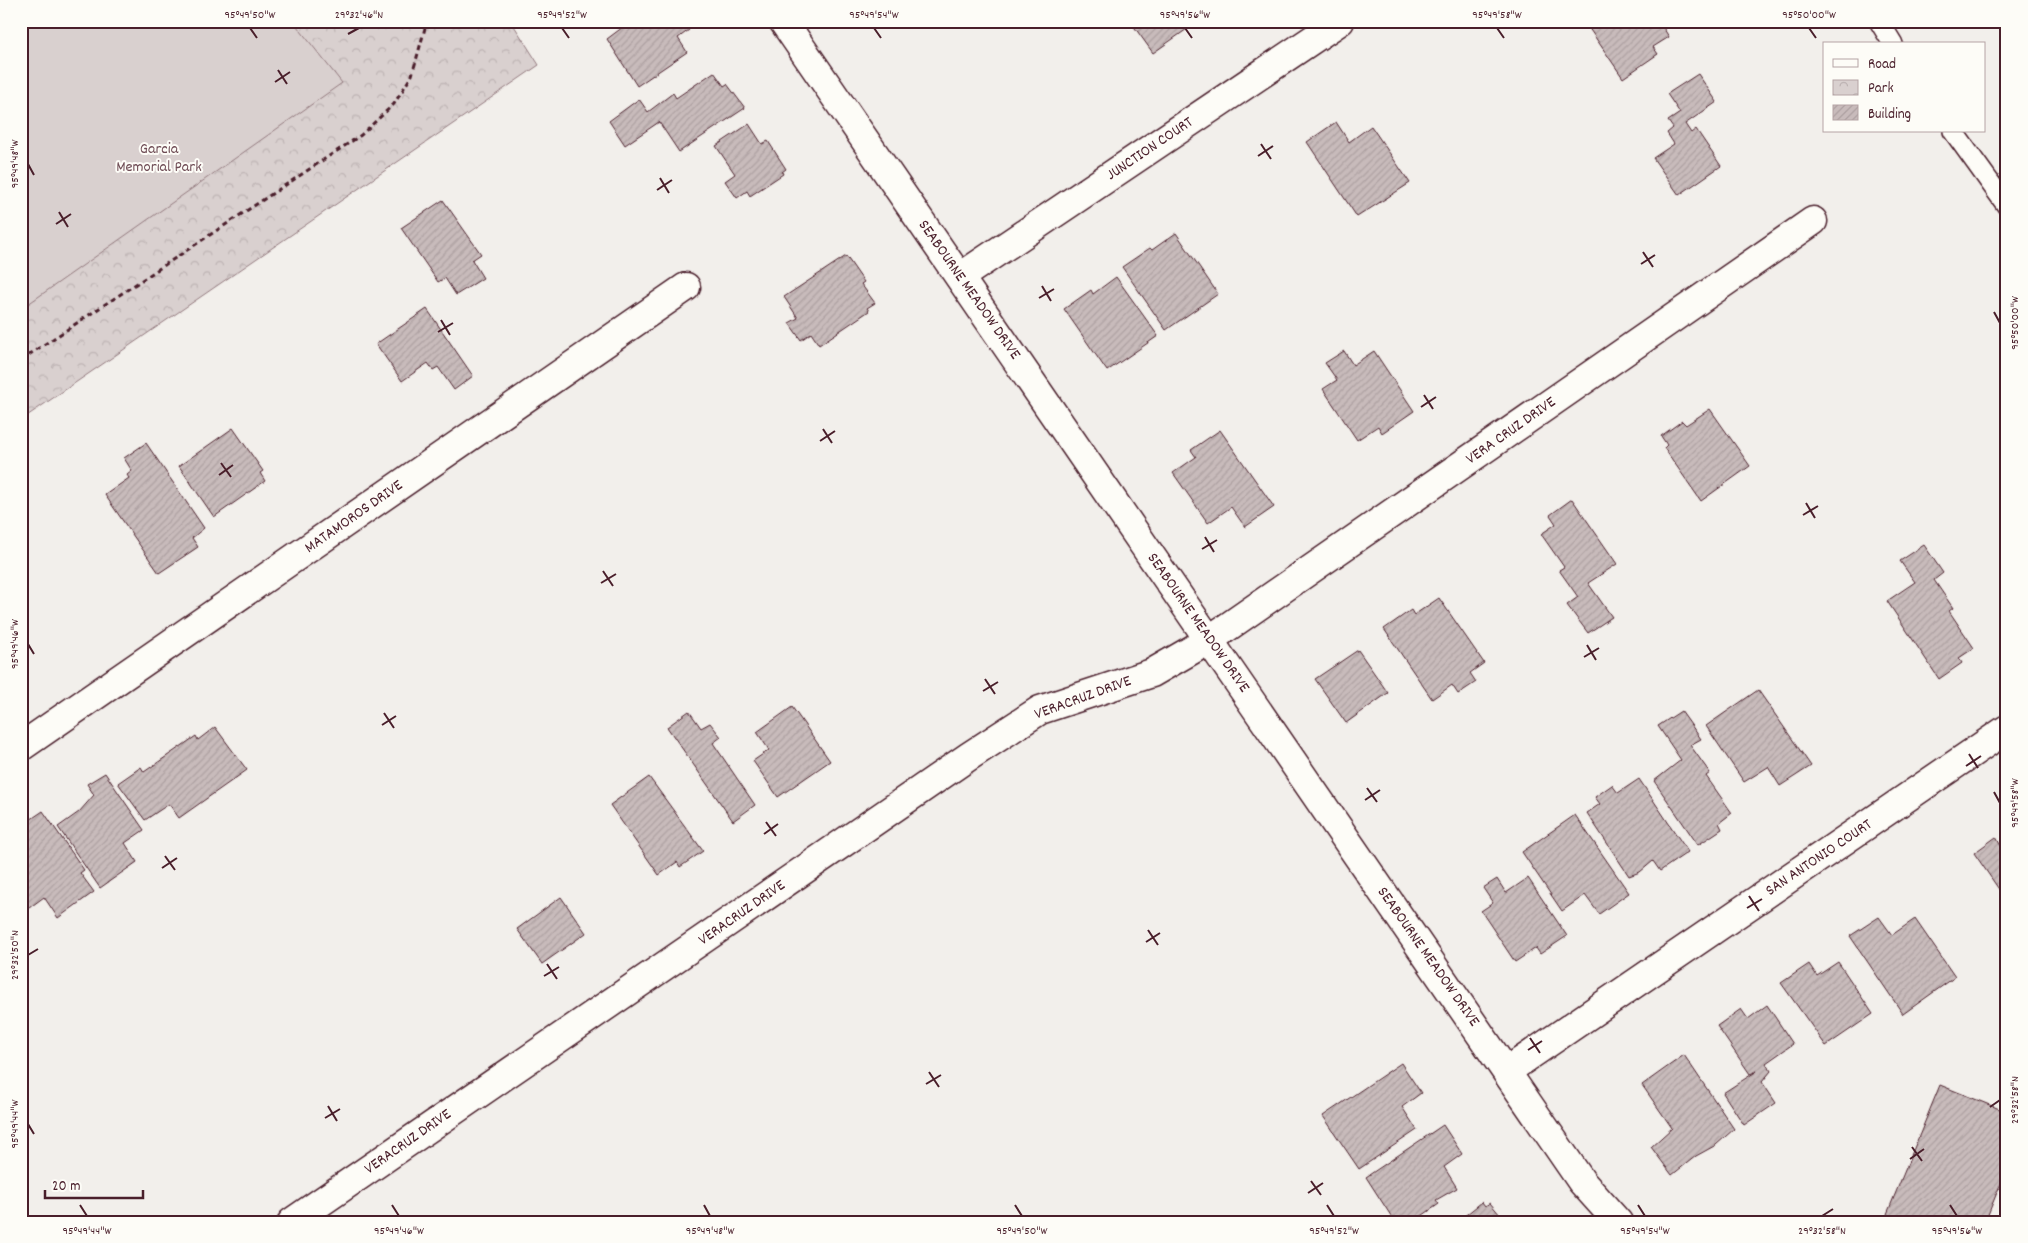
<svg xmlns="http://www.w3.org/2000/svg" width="2028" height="1243" font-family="Dekko,sans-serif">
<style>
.park{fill:url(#park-crowns);stroke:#92787d}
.pitch{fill:#d9d0cf;stroke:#92787d}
.building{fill:url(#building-hatch);stroke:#4a1f2b}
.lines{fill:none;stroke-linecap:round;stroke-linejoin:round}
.service-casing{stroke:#4a1f2b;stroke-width:22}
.minor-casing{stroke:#4a1f2b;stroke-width:31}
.path{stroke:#4a1f2b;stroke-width:3;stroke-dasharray:5 4;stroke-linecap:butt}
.service{stroke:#fdfcf7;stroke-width:19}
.minor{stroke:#fdfcf7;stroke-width:28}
.ticks{fill:none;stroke:#4a1f2b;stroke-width:2}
.labels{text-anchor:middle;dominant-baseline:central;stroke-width:4;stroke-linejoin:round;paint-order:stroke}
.park-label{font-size:16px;fill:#6e4b54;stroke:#fdfcf7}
.street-label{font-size:16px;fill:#4a1f2b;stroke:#fdfcf7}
.neatline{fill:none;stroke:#4a1f2b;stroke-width:2}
.ticks-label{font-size:12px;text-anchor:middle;fill:#4a1f2b}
</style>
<defs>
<pattern id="park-crowns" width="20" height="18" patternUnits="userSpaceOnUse" patternTransform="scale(1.25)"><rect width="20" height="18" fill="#d9d0cf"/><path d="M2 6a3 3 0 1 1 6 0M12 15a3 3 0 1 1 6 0" fill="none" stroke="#bcb2b2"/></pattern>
<pattern id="building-hatch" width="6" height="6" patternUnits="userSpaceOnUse" patternTransform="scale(1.25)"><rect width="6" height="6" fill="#c8bbbb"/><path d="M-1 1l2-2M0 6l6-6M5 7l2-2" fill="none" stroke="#ada0a1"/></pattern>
</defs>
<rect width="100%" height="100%" fill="#f2efeb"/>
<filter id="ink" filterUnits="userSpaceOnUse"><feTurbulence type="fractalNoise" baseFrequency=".02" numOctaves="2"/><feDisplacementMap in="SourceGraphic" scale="10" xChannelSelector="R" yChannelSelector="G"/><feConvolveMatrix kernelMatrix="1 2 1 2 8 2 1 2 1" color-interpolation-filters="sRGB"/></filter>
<g filter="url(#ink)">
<path class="park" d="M 21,21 L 511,21 L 539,65 L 21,420 Z"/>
<path class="pitch" d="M 21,21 L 293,21 L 342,83 L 21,309 Z"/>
<g class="building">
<path d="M 631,21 L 684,21 L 689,30 L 678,38 L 687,52 L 637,86 L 607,39 Z"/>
<path d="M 1130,21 L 1186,21 L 1190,27 L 1153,53 Z"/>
<path d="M 1584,21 L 1659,21 L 1669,37 L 1653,47 L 1658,54 L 1623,78 Z"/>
<path d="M 714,72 L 724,86 L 727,84 L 745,108 L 679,152 L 659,122 L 625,145 L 609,121 L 639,99 L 648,112 L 673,93 L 676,98 Z"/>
<path d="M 1698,74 L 1717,102 L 1685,124 L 1691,133 L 1696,129 L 1721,166 L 1679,195 L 1653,158 L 1674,144 L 1667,133 L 1673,128 L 1668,121 L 1680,113 L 1667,94 Z"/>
<path d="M 1336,122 L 1349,142 L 1371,126 L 1410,183 L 1357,217 L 1307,142 Z"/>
<path d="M 749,124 L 762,144 L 768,141 L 786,169 L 782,172 L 783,174 L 750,196 L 747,191 L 737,198 L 725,181 L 735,174 L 716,146 Z"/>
<path d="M 443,200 L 481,254 L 472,260 L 483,278 L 456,295 L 445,278 L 438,282 L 401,228 Z"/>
<path d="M 1176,233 L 1218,294 L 1166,330 L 1122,267 L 1150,248 L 1152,250 Z"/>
<path d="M 846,256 L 864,282 L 861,284 L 875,303 L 867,308 L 869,311 L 819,345 L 811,333 L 801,340 L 789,323 L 798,318 L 784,297 Z"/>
<path d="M 1116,277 L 1158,336 L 1107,371 L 1064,309 L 1091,290 L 1093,294 Z"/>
<path d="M 427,309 L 473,376 L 454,390 L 438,367 L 433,370 L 428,363 L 402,381 L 376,344 Z"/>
<path d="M 1344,351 L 1353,365 L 1374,351 L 1414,411 L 1382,433 L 1378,426 L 1357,440 L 1323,389 L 1337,380 L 1325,363 Z"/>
<path d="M 1710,409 L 1750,466 L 1701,501 L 1664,448 L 1667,445 L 1661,436 L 1682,421 L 1686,425 Z"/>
<path d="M 233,428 L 263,471 L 260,473 L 265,481 L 214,517 L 179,466 Z"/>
<path d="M 1220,430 L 1274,507 L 1245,527 L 1231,507 L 1208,523 L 1173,473 L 1196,457 L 1191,450 Z"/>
<path d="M 146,443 L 204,528 L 192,538 L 198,547 L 159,573 L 105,495 L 129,478 L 127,475 L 132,471 L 124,458 Z"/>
<path d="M 1572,499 L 1617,564 L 1588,583 L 1612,617 L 1588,633 L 1567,605 L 1578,597 L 1559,570 L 1564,567 L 1541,534 L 1556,524 L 1550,515 Z"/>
<path d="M 1924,545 L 1943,573 L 1934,580 L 1953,608 L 1949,611 L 1974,648 L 1959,658 L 1962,663 L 1939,679 L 1887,601 L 1915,582 L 1900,561 Z"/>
<path d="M 1439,598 L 1484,663 L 1470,673 L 1476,682 L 1458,694 L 1452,685 L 1432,699 L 1384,629 L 1411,610 L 1414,615 Z"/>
<path d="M 1358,650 L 1388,693 L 1346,723 L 1315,679 Z"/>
<path d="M 1758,690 L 1811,766 L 1780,786 L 1768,767 L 1744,782 L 1706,726 Z"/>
<path d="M 792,707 L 830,761 L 778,797 L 753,761 L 769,750 L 757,732 Z"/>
<path d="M 689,711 L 701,728 L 710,723 L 721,737 L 713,743 L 755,805 L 733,821 L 667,727 Z"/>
<path d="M 1681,711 L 1701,739 L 1690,745 L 1710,773 L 1706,776 L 1732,813 L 1719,823 L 1722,829 L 1698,845 L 1654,781 L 1681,760 L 1658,726 Z"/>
<path d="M 215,727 L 247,770 L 179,818 L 169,804 L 145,820 L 118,783 L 141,767 L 144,772 L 196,736 L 198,740 Z"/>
<path d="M 105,773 L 144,830 L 125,843 L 137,862 L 100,888 L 58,827 L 79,812 L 94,795 L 87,784 Z"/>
<path d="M 649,777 L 703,851 L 680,867 L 677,862 L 659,875 L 610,805 Z"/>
<path d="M 1639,779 L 1688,852 L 1660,871 L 1653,861 L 1640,872 L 1629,876 L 1587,813 L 1600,804 L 1595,797 L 1612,785 L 1618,793 Z"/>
<path d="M 43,811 L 84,870 L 80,873 L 94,892 L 58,918 L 44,897 L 25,911 L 21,906 L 21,826 Z"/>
<path d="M 1575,815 L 1629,893 L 1599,914 L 1585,895 L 1562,911 L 1522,852 Z"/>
<path d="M 1996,837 L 2001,846 L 2007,842 L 2007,901 L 1974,853 Z"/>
<path d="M 1528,878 L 1567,936 L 1540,954 L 1536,948 L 1515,962 L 1481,911 L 1493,903 L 1483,888 L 1497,879 L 1506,893 Z"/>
<path d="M 561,897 L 586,933 L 542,964 L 517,929 Z"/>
<path d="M 1879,917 L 1892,935 L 1915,919 L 1955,977 L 1903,1014 L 1850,936 Z"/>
<path d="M 1838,962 L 1873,1014 L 1826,1046 L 1781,983 L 1809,964 L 1817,976 Z"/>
<path d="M 1767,1005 L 1793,1044 L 1766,1063 L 1771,1071 L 1762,1082 L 1776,1103 L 1744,1125 L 1723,1093 L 1757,1071 L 1750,1074 L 1717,1026 L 1741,1009 L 1748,1019 Z"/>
<path d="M 1684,1055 L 1734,1129 L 1716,1145 L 1696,1156 L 1672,1175 L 1651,1147 L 1672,1128 L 1642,1085 Z"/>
<path d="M 1401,1063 L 1421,1093 L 1402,1107 L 1417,1130 L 1359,1169 L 1323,1116 Z"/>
<path d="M 1940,1085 L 2007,1112 L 2007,1168 L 1985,1222 L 1906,1222 L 1887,1214 Z"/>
<path d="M 1443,1125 L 1462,1154 L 1444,1167 L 1457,1188 L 1436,1200 L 1439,1204 L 1413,1222 L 1395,1222 L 1366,1177 Z"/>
<path d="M 1482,1202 L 1485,1206 L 1490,1203 L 1506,1222 L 1457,1222 Z"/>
</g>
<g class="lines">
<defs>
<g id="service">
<path d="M 1879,21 L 1893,44"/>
<path d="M 1953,131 L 2007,206"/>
</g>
<g id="minor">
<path d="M 783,21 L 1582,1182 L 1618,1222"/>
<path d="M 960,277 L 1340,21"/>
<path d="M 21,747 L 686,287"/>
<path d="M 1507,1071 L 2007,729"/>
<path d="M 292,1222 L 968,757 L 1040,710 L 1152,673 L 1209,640 L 1813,221"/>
</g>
</defs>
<use href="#service" class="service-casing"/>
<use href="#minor" class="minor-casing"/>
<path class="path" d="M 21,360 L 361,135 L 394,104 L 412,75 L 427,21"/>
<use href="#service" class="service"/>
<use href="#minor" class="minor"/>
</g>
</g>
<path class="ticks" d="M 250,28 L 257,38M 562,28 L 569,38M 874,28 L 881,38M 1185,28 L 1192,38M 1497,28 L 1504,38M 1809,28 L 1816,38M 348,34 L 359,28M 278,70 L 287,84M 275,82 L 290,72M 1261,144 L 1271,159M 1258,156 L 1273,146M 28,164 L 34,175M 660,178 L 669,193M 657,190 L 672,180M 59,212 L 68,227M 56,224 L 71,214M 1643,252 L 1653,267M 1641,264 L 1655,255M 1042,286 L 1051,301M 1039,298 L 1054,289M 1994,312 L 2000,323M 441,320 L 450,335M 438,332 L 453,323M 1424,395 L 1433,409M 1421,407 L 1436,397M 823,429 L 832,443M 820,441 L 835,431M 221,463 L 231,477M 219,475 L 233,465M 1806,503 L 1815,518M 1803,515 L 1818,506M 1205,537 L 1214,552M 1202,549 L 1217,540M 603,571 L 613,586M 601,583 L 616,574M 28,644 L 34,654M 1587,645 L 1596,660M 1584,657 L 1599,648M 985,679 L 995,694M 983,691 L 998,682M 384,713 L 394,728M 382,725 L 396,716M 1969,754 L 1978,768M 1966,766 L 1981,756M 1367,788 L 1377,802M 1994,792 L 2000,803M 1365,800 L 1380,790M 766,822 L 776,836M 764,834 L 778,824M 165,856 L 175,870M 162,868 L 177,858M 1749,896 L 1759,911M 1747,908 L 1762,899M 1148,930 L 1158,945M 1146,942 L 1160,933M 28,955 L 38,949M 547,964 L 557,979M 544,976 L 559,967M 1530,1038 L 1540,1053M 1528,1050 L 1542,1041M 929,1072 L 939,1087M 926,1084 L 941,1075M 328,1106 L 337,1121M 1990,1107 L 2000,1100M 325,1118 L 340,1109M 28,1124 L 34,1134M 1912,1147 L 1922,1161M 1910,1159 L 1924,1149M 1311,1181 L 1321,1195M 1308,1193 L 1323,1183M 80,1205 L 87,1216M 392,1205 L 399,1216M 704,1205 L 710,1216M 1015,1205 L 1022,1216M 1327,1205 L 1334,1216M 1638,1205 L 1645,1216M 1950,1205 L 1957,1216M 1822,1216 L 1833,1209"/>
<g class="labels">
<g class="park-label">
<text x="159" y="149">Garcia<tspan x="159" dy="18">Memorial Park</tspan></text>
</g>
<g class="street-label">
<text transform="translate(1150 149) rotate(-34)">JUNCTION COURT</text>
<text transform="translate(969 290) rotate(55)">SEABOURNE MEADOW DRIVE</text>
<text transform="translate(1511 431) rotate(-35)">VERA CRUZ DRIVE</text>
<text transform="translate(354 517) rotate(-35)">MATAMOROS DRIVE</text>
<text transform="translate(1198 623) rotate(55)">SEABOURNE MEADOW DRIVE</text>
<text transform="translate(1083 698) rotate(-20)">VERACRUZ DRIVE</text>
<text transform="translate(1819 858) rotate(-34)">SAN ANTONIO COURT</text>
<text transform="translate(742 913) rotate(-35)">VERACRUZ DRIVE</text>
<text transform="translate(1428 957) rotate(55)">SEABOURNE MEADOW DRIVE</text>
<text transform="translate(408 1142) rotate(-35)">VERACRUZ DRIVE</text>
</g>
</g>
<rect width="2028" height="1243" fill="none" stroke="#fdfcf7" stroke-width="55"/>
<rect x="1823" y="42" width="162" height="90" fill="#fdfcf7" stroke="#b5a4a5"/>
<rect x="1833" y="59" width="25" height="8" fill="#fdfcf7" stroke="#b5a4a5"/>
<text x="1868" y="68" font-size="15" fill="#4a1f2b">Road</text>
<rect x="1833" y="80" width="25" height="15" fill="url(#park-crowns)" stroke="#b5a4a5"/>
<text x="1868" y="92" font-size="15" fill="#4a1f2b">Park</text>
<rect x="1833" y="105" width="25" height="15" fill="url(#building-hatch)" stroke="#b5a4a5"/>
<text x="1868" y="118" font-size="15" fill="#4a1f2b">Building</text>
<path d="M45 1190v8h98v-8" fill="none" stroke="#4a1f2b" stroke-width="2.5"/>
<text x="52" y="1190" font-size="15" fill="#4a1f2b" stroke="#fdfcf7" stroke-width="4" paint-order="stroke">20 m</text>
<rect x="28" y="28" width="1972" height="1188" class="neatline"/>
<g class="ticks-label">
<text x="250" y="18">95°49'50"W</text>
<text x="359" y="18">29°32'46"N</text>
<text x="562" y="18">95°49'52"W</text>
<text x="874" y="18">95°49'54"W</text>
<text x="1185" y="18">95°49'56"W</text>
<text x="1497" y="18">95°49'58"W</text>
<text x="1809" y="18">95°50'00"W</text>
<text transform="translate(14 164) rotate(-90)" y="4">95°49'48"W</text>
<text transform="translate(2014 323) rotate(-90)" y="4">95°50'00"W</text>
<text transform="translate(14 644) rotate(-90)" y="4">95°49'46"W</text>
<text transform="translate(2014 803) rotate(-90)" y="4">95°49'58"W</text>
<text transform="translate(14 955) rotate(-90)" y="4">29°32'50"N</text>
<text transform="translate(2014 1100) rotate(-90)" y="4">29°32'58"N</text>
<text transform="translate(14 1124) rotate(-90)" y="4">95°49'44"W</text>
<text x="87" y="1234">95°49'44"W</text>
<text x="399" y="1234">95°49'46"W</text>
<text x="710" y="1234">95°49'48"W</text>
<text x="1022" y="1234">95°49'50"W</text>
<text x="1334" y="1234">95°49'52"W</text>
<text x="1645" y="1234">95°49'54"W</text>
<text x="1822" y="1234">29°32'58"N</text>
<text x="1957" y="1234">95°49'56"W</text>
</g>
</svg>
